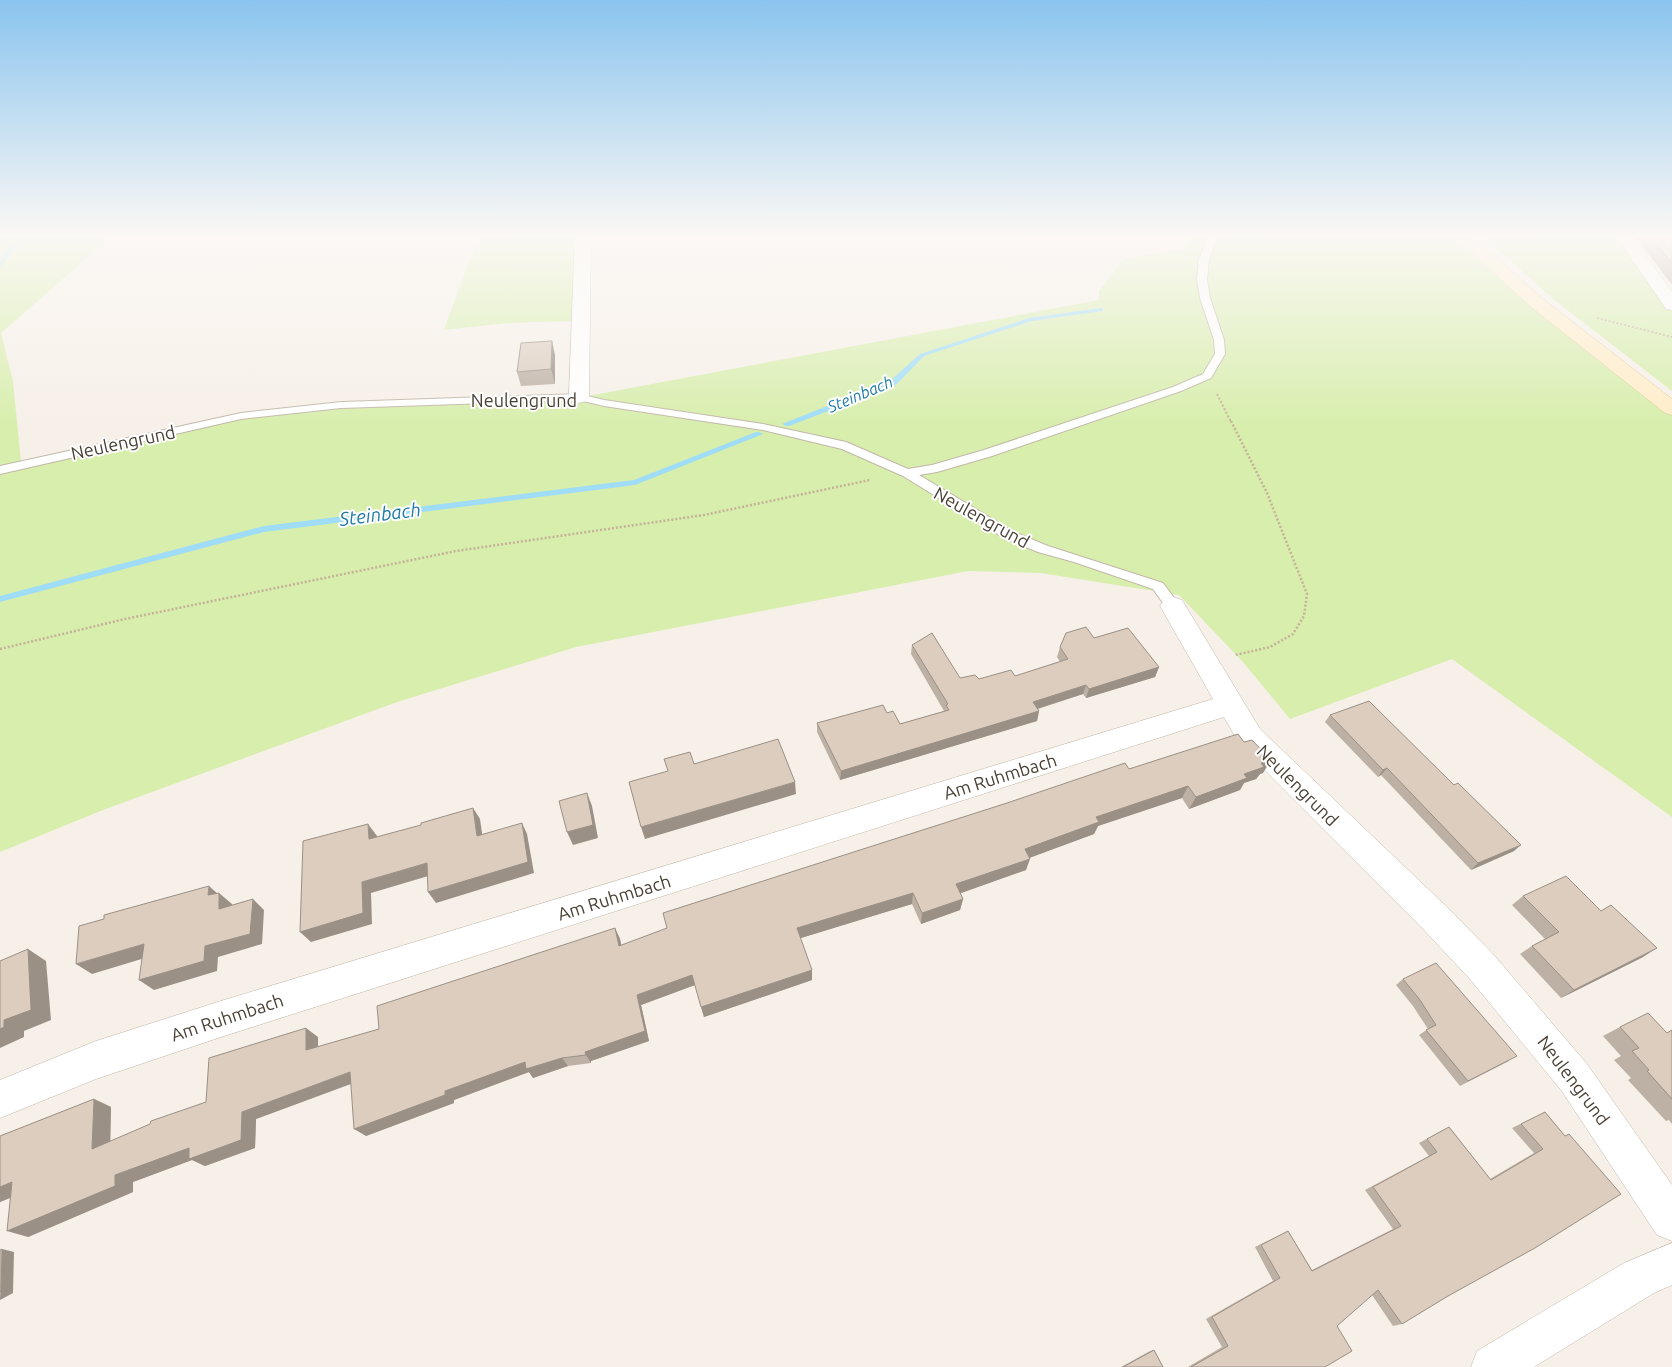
<svg xmlns="http://www.w3.org/2000/svg" width="1672" height="1367" font-family="Ubuntu,sans-serif">
<style>
.green{fill:#d7eeac}
.lines{fill:none;stroke-linecap:round;stroke-linejoin:round}
.stream{fill:#9edcf8;fill-rule:evenodd}
.service-casing{stroke:#c2b7a9;stroke-width:2}
.minor-casing{stroke:#c2b7a9;stroke-width:1}
.secondary-casing{stroke:#dac193;stroke-width:1}
.path-far1{stroke:#c6b199;stroke-width:2;stroke-dasharray:2 2;stroke-linecap:butt}
.path{stroke:#c6b199;stroke-width:2.5;stroke-dasharray:2 2;stroke-linecap:butt}
.service{fill:#fff;fill-rule:evenodd}
.minor{fill:#fff;fill-rule:evenodd}
.secondary{fill:#ffedc8;fill-rule:evenodd}
.wall{fill:#bdb0a4}
.shaded-wall{fill:#9a9086}
.building{fill:#dccdbf;stroke:#9a9086}
.labels{text-anchor:middle;dominant-baseline:central;stroke-width:4;stroke-linejoin:round;paint-order:stroke}
.far-water-label{font-size:16px;font-style:italic;fill:#1f7ba7;stroke:#fff}
.street-label{font-size:18px;fill:#4a4035;stroke:#fff}
.water-label{font-size:19px;font-style:italic;fill:#1f7ba7;stroke:#fff}
</style>
<rect width="100%" height="100%" fill="#f6f0e8"/>
<g class="green">
<path d="M 0,236 L 106,236 L 104,243 L 1,333 L 13,382 L 21,462 L 241,417 L 342,406 L 588,396 L 1099,300 L 1099,291 L 1124,259 L 1183,249 L 1192,236 L 1450,236 L 1527,302 L 1672,414 L 1672,817 L 1452,659 L 1290,719 L 1243,662 L 1179,595 L 1041,573 L 968,571 L 576,647 L 397,702 L 103,810 L 0,852 Z"/>
<path d="M 484,236 L 582,236 L 577,321 L 508,323 L 444,330 L 469,261 Z"/>
<path d="M 1483,236 L 1620,236 L 1672,310 L 1672,391 L 1557,302 Z"/>
</g>
<g class="lines">
<g class="stream">
<path d="M 20,236 L 27,236 L 16,246 L 2,266 L 0,267 C 0,255 11,244 20,236 Z"/>
<path d="M 1101,308 L 1103,309 L 1103,311 L 1032,321 L 924,356 L 896,385 L 789,426 L 786,426 L 782,424 L 890,381 L 920,354 L 1029,318 Z"/>
<path d="M 756,432 L 759,432 L 763,434 L 635,485 L 264,532 L 0,602 L 0,596 L 264,526 L 634,480 Z"/>
</g>
<defs>
<path id="service" d="M 1209,236 L 1218,236 L 1209,259 L 1207,279 L 1210,298 L 1224,340 L 1225,354 L 1211,378 L 1181,391 L 992,456 L 937,472 L 919,475 L 1014,532 L 1048,546 L 1163,583 L 1180,606 L 1178,610 L 1168,610 L 1153,589 L 1074,562 L 1038,552 L 1004,538 L 903,476 L 842,449 L 763,430 L 604,406 L 579,400 L 341,408 L 241,419 L 0,474 L 0,466 L 241,413 L 341,402 L 579,394 L 604,400 L 763,424 L 846,442 L 908,469 L 932,465 L 984,450 L 1173,387 L 1203,374 L 1215,354 L 1214,340 L 1200,298 L 1197,279 L 1199,259 Z"/>
<g id="minor">
<path d="M 575,236 L 591,236 L 589,397 L 586,401 L 579,403 L 572,401 L 569,397 Z"/>
<path d="M 1616,236 L 1632,236 L 1672,292 L 1672,310 L 1666,309 Z"/>
<path d="M 1173,597 L 1182,600 L 1260,729 L 1448,908 L 1493,954 L 1587,1064 L 1672,1185 L 1672,1241 L 1657,1235 L 1561,1090 L 1469,978 L 1424,930 L 1240,745 L 1224,717 L 221,1037 L 96,1079 L 0,1118 L 0,1080 L 96,1041 L 221,1001 L 1213,699 L 1160,606 L 1164,600 Z"/>
<path d="M 1672,1243 L 1672,1285 L 1654,1293 L 1534,1367 L 1471,1367 L 1477,1351 L 1624,1263 Z"/>
</g>
<path id="secondary" d="M 1454,236 L 1472,236 L 1543,299 L 1672,399 L 1672,415 L 1665,413 L 1531,307 Z"/>
</defs>
<use href="#service" class="service-casing"/>
<use href="#minor" class="minor-casing"/>
<use href="#secondary" class="secondary-casing"/>
<g class="path-far1">
<path d="M 1597,318 L 1672,337"/>
<path d="M 1217,394 L 1231,422"/>
</g>
<g class="path">
<path d="M 1231,421 L 1267,493 L 1307,594 L 1304,616 L 1293,634 L 1270,647 L 1235,655"/>
<path d="M 0,649 L 125,619 L 456,551 L 704,515 L 870,480"/>
</g>
<use href="#service" class="service"/>
<use href="#minor" class="minor"/>
<use href="#secondary" class="secondary"/>
</g>
<g class="wall">
<path d="M 1635,236 L 1672,236 L 1672,285 Z"/>
<path d="M 555,355 L 555,384 L 521,386 L 517,372 Z"/>
<path d="M 1094,638 L 1159,667 L 1155,677 L 1086,698 L 1083,694 L 1038,709 L 1039,711 L 1037,721 L 840,780 L 817,732 L 817,723 L 887,713 L 900,724 L 944,711 L 911,654 L 912,645 L 960,678 L 979,679 L 1015,676 L 1060,662 L 1057,657 L 1060,647 Z"/>
<path d="M 1330,715 L 1514,851 L 1471,870 L 1381,775 L 1378,777 L 1325,722 Z"/>
<path d="M 1129,769 L 1263,773 L 1260,774 L 1256,779 L 1244,783 L 1240,790 L 1189,809 L 1182,798 L 1098,826 L 1094,834 L 1029,858 L 1026,870 L 960,893 L 963,899 L 960,910 L 921,924 L 912,904 L 800,938 L 812,980 L 704,1017 L 695,985 L 641,1005 L 649,1041 L 591,1061 L 591,1063 L 568,1066 L 533,1078 L 529,1072 L 454,1100 L 454,1103 L 366,1136 L 351,1084 L 256,1119 L 255,1148 L 205,1166 L 192,1160 L 133,1182 L 133,1192 L 28,1237 L 11,1197 L 0,1202 L 0,1136 L 94,1099 L 111,1107 L 110,1141 L 206,1102 L 318,1037 L 318,1047 L 379,1029 L 615,928 L 620,939 L 621,946 Z"/>
<path d="M 1523,896 L 1643,957 L 1561,998 L 1520,954 L 1532,946 L 1545,939 L 1512,905 Z"/>
<path d="M 1403,979 L 1509,1061 L 1460,1086 L 1419,1035 L 1428,1029 L 1413,1006 L 1396,985 Z"/>
<path d="M 1620,1027 L 1667,1033 L 1672,1030 L 1672,1124 L 1669,1120 L 1666,1121 L 1628,1080 L 1631,1078 L 1614,1060 L 1621,1056 L 1603,1036 Z"/>
<path d="M 1545,1112 L 1565,1136 L 1448,1296 L 1402,1324 L 1393,1326 L 1372,1295 L 1337,1326 L 1325,1367 L 1188,1367 L 1222,1347 L 1206,1319 L 1273,1281 L 1255,1247 L 1288,1231 L 1312,1270 L 1393,1229 L 1365,1190 L 1429,1156 L 1419,1143 L 1449,1127 L 1490,1179 L 1534,1153 L 1512,1128 Z"/>
<path d="M 1154,1350 L 1163,1367 L 1121,1367 L 1150,1351 Z"/>
</g>
<g class="shaded-wall">
<path d="M 552,341 L 555,355 L 555,384 L 551,369 Z"/>
<path d="M 1159,667 L 1155,677 L 1086,698 L 1089,689 Z"/>
<path d="M 1086,685 L 1083,694 L 1030,711 L 1033,702 Z"/>
<path d="M 1039,711 L 1037,721 L 840,780 L 841,771 Z"/>
<path d="M 1271,760 L 1263,773 L 1260,774 L 1256,779 L 1244,783 L 1240,790 L 1189,809 L 1196,797 L 1261,763 Z"/>
<path d="M 1387,768 L 1381,775 L 1378,777 L 1383,770 Z"/>
<path d="M 795,782 L 796,794 L 645,839 L 641,827 Z"/>
<path d="M 1188,786 L 1182,798 L 1098,826 L 1094,834 L 1021,861 L 1025,849 L 1096,817 Z"/>
<path d="M 587,793 L 592,806 L 598,838 L 573,845 L 567,832 Z"/>
<path d="M 473,808 L 480,819 L 484,847 L 477,836 Z"/>
<path d="M 522,823 L 527,834 L 534,873 L 436,903 L 428,892 Z"/>
<path d="M 368,824 L 377,836 L 378,851 L 369,839 Z"/>
<path d="M 1521,845 L 1514,851 L 1471,870 L 1478,863 Z"/>
<path d="M 1030,859 L 1026,870 L 953,896 L 956,884 Z"/>
<path d="M 427,863 L 435,874 L 371,893 L 372,924 L 311,942 L 300,932 L 362,882 Z"/>
<path d="M 209,886 L 219,895 L 219,893 L 232,904 L 231,920 L 219,909 L 208,895 Z"/>
<path d="M 913,893 L 912,904 L 798,939 L 797,928 Z"/>
<path d="M 253,899 L 264,910 L 262,944 L 218,957 L 217,971 L 154,990 L 139,980 L 205,946 Z"/>
<path d="M 963,899 L 960,910 L 921,924 L 922,913 Z"/>
<path d="M 615,928 L 620,939 L 624,957 L 619,946 Z"/>
<path d="M 144,944 L 158,954 L 92,974 L 76,964 Z"/>
<path d="M 1657,948 L 1643,957 L 1561,998 L 1574,990 Z"/>
<path d="M 28,949 L 46,961 L 51,1020 L 24,1031 L 24,1037 L 0,1048 L 0,1029 L 4,1020 Z"/>
<path d="M 812,970 L 812,980 L 704,1017 L 701,1007 Z"/>
<path d="M 692,975 L 695,985 L 641,1005 L 649,1041 L 591,1061 L 591,1063 L 586,1055 L 585,1052 L 637,995 Z"/>
<path d="M 306,1028 L 318,1037 L 318,1059 L 306,1050 Z"/>
<path d="M 562,1058 L 568,1066 L 533,1078 L 529,1072 L 454,1100 L 454,1103 L 366,1136 L 354,1129 L 445,1091 L 525,1062 Z"/>
<path d="M 350,1072 L 361,1080 L 256,1119 L 255,1148 L 205,1166 L 192,1160 L 133,1182 L 133,1192 L 28,1237 L 7,1231 L 115,1175 L 242,1112 Z"/>
<path d="M 94,1099 L 111,1107 L 110,1156 L 92,1149 Z"/>
<path d="M 12,1182 L 33,1189 L 0,1202 L 0,1187 Z"/>
<path d="M 2,1249 L 14,1252 L 13,1293 L 0,1300 Z"/>
</g>
<g class="building">
<path d="M 1650,236 L 1672,236 L 1672,263 Z"/>
<path d="M 552,341 L 551,369 L 517,372 L 521,343 Z"/>
<path d="M 1086,627 L 1094,638 L 1128,628 L 1159,667 L 1089,689 L 1086,685 L 1033,702 L 1039,711 L 841,771 L 817,723 L 883,705 L 887,713 L 893,711 L 900,724 L 949,710 L 946,705 L 948,704 L 912,645 L 932,633 L 960,678 L 975,675 L 979,679 L 1011,670 L 1015,676 L 1068,659 L 1060,647 L 1066,633 Z"/>
<path d="M 1369,701 L 1454,785 L 1458,783 L 1521,845 L 1478,863 L 1387,768 L 1383,770 L 1330,715 Z"/>
<path d="M 1238,734 L 1244,742 L 1252,740 L 1271,760 L 1261,763 L 1264,767 L 1244,774 L 1247,778 L 1196,797 L 1188,786 L 1096,817 L 1099,822 L 1025,849 L 1030,859 L 956,884 L 963,899 L 922,913 L 913,893 L 797,928 L 812,970 L 701,1007 L 692,975 L 637,995 L 645,1031 L 585,1052 L 586,1055 L 562,1058 L 526,1069 L 525,1062 L 445,1091 L 445,1095 L 354,1129 L 350,1072 L 242,1112 L 241,1140 L 189,1159 L 189,1148 L 115,1175 L 115,1186 L 7,1231 L 12,1182 L 0,1187 L 0,1136 L 94,1099 L 92,1149 L 150,1124 L 151,1121 L 206,1102 L 209,1058 L 306,1028 L 306,1050 L 379,1029 L 377,1006 L 615,928 L 619,946 L 667,928 L 663,913 L 1007,803 L 1125,763 L 1129,769 Z"/>
<path d="M 778,739 L 795,782 L 641,827 L 629,782 L 668,771 L 664,759 L 690,752 L 694,764 Z"/>
<path d="M 587,793 L 593,825 L 567,832 L 559,801 Z"/>
<path d="M 473,808 L 477,836 L 522,823 L 528,862 L 428,892 L 427,863 L 362,882 L 363,913 L 300,932 L 303,841 L 368,824 L 369,839 L 421,825 L 421,823 Z"/>
<path d="M 1566,876 L 1601,911 L 1611,905 L 1657,948 L 1574,990 L 1532,946 L 1559,932 L 1523,896 Z"/>
<path d="M 209,886 L 208,895 L 219,893 L 219,909 L 253,899 L 250,934 L 205,946 L 204,961 L 139,980 L 144,944 L 76,964 L 79,926 L 104,919 L 104,915 Z"/>
<path d="M 28,949 L 31,1010 L 4,1020 L 4,1027 L 0,1029 L 0,961 Z"/>
<path d="M 1436,963 L 1517,1056 L 1468,1081 L 1426,1030 L 1436,1025 L 1420,1000 L 1403,979 Z"/>
<path d="M 1648,1013 L 1667,1033 L 1672,1030 L 1672,1099 L 1647,1071 L 1649,1070 L 1632,1051 L 1639,1048 L 1620,1027 Z"/>
<path d="M 1545,1112 L 1565,1136 L 1569,1134 L 1621,1194 L 1535,1248 L 1448,1296 L 1402,1324 L 1378,1290 L 1337,1326 L 1352,1351 L 1325,1367 L 1191,1367 L 1228,1346 L 1212,1317 L 1280,1278 L 1261,1245 L 1288,1231 L 1312,1271 L 1401,1226 L 1373,1187 L 1437,1152 L 1427,1139 L 1449,1127 L 1491,1180 L 1543,1149 L 1521,1124 Z"/>
<path d="M 2,1249 L 1,1291 L 0,1292 L 0,1250 Z"/>
<path d="M 1154,1350 L 1163,1367 L 1123,1367 Z"/>
</g>
<linearGradient id="sky" x2="0" y2="1"><stop stop-color="#8ac4ee"/><stop offset="0.55" stop-color="#fbf8f5"/><stop offset="1" stop-color="#fbf8f5" stop-opacity="0"/></linearGradient>
<rect width="1672" height="428" fill="url(#sky)"/>
<g class="labels">
<g class="far-water-label">
<text transform="translate(860 394) rotate(-23)">Steinbach</text>
</g>
<g class="street-label">
<text x="524" y="400">Neulengrund</text>
<text transform="translate(123 442) rotate(-12)">Neulengrund</text>
<text transform="translate(982 517) rotate(29)">Neulengrund</text>
<text transform="translate(1000 776) rotate(-17)">Am Ruhmbach</text>
<text transform="translate(1298 785) rotate(45)">Neulengrund</text>
<text transform="translate(614 897) rotate(-17)">Am Ruhmbach</text>
<text transform="translate(227 1017) rotate(-18)">Am Ruhmbach</text>
<text transform="translate(1574 1080) rotate(53)">Neulengrund</text>
</g>
<g class="water-label">
<text transform="translate(380 514) rotate(-7)">Steinbach</text>
</g>
</g>
</svg>
